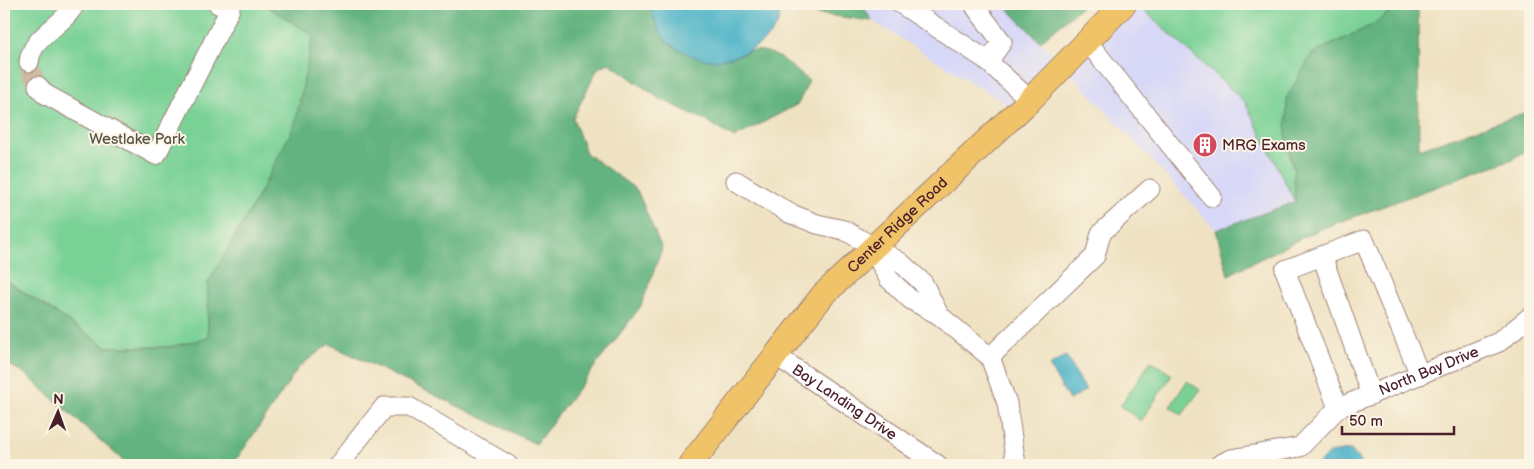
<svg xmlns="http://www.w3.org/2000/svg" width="1534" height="469" font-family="'Balsamiq Sans',sans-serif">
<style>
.built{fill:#d7d7f8}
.green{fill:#79d196;stroke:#627860}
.forest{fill:#62b37f;stroke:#566955}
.water{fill:#48b2c7;stroke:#496879}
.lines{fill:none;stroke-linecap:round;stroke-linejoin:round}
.minor-tunnel{stroke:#cebba4;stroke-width:19;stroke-dasharray:19 9;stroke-linecap:butt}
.minor-casing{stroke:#9c8076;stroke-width:21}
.major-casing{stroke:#9c8076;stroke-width:26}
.minor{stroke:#fff;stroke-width:19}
.major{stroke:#f1c369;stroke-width:24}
.labels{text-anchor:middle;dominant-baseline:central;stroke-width:4;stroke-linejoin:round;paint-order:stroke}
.park-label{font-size:15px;fill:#58544b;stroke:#fcf5e5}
.poi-label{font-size:15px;fill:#4a1f2b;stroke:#fcf5e5;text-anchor:start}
.street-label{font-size:15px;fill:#4a1f2b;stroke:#fcf5e5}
</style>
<rect width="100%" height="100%" fill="#fcf5e5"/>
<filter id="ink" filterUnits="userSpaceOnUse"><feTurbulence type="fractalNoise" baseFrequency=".02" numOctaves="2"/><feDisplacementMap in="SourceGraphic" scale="10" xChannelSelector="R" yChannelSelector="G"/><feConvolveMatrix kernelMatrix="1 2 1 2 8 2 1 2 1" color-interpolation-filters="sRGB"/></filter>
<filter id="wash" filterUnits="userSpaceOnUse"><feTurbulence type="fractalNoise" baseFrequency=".0096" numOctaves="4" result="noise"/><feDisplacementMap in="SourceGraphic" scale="20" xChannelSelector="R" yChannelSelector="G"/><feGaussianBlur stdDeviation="1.12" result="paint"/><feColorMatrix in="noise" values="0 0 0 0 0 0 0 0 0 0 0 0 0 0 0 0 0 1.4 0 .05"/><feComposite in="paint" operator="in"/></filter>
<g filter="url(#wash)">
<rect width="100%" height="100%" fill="#efe2c2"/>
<g class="built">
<path d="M 862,4 L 1003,4 L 1054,56 L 1013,108 L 872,21 Z"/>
<path d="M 1137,4 L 1245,102 L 1295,202 L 1216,230 L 1066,68 Z"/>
</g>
<g class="green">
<path d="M 4,4 L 263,4 L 313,35 L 295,127 L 256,200 L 208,283 L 208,338 L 169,347 L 107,347 L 4,279 Z"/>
<path d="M 1137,4 L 1401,4 L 1372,25 L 1312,54 L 1289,153 L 1294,171 L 1295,202 L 1245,102 Z"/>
<path d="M 1151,361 L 1172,375 L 1141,421 L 1120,406 Z"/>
<path d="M 1187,381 L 1200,390 L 1182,415 L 1170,407 Z"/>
</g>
<g class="forest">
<path d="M 263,4 L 648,4 L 653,15 L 740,55 C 767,40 789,65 809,81 L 798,104 L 734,138 L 705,120 L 660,99 L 609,63 L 598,68 L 573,118 L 586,153 L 637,190 L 662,249 L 641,306 L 536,444 L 329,344 L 299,367 L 233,465 L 128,465 L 24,373 L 4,362 L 4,279 L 107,347 L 169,347 L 208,338 L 208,283 L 256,200 L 295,124 L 313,35 Z"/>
<path d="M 779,4 L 862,4 L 872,21 L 810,13 Z"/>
<path d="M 1003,4 L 1084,4 L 1040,42 Z"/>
<path d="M 1401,4 L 1418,4 L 1419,149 L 1530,111 L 1530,149 L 1510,160 L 1318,230 L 1228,275 L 1216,230 L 1295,202 L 1294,171 L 1286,134 L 1287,97 L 1312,54 L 1372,25 Z"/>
</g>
<g class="water">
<path d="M 648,4 L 779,4 C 788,37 739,61 710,60 C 696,59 674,49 665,39 C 657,31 653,14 648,4 Z"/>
<path d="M 1066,356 L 1086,390 L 1069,400 L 1049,366 Z"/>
<path d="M 1351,450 L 1363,465 L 1317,465 L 1329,453 Z"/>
</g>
</g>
<g filter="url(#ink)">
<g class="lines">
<path class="minor-tunnel" d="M 29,62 L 30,70 L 38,86"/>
<defs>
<g id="minor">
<path d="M 901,4 L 985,59 L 1030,100"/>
<path d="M 976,8 L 1002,42 L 988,62"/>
<path d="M 1086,40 L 1212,197"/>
<path d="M 29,62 C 32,35 63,27 75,4"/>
<path d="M 38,86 L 45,94 L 156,155 L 230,9 L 218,4"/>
<path d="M 736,181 L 789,213 L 817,224 L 844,230 L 900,262 L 923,283 L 939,315"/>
<path d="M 873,249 L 889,279 L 911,300 L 939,315 L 990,357 L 1007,403 L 1016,465"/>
<path d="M 1322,256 L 1371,395"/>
<path id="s1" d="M 775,355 L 938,465"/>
<path d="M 990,357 L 1095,256 L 1101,233 L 1150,189"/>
<path d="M 1338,408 L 1285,270 L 1364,240 L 1420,375"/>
<path d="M 338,465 L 384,407 L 409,407 L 508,465"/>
<path id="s2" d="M 1219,465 L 1231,459 L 1300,447 L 1338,408 L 1499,342 L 1530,317"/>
</g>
<g id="major">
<path id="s3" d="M 690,465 L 823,295 L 1030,100 L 1124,4"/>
</g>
</defs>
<use href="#minor" class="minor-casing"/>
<use href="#major" class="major-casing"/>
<use href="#minor" class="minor"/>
<use href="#major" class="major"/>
</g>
</g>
<defs>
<symbol id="building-disc" viewBox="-11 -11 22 22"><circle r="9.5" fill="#d1495b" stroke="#fcf5e5"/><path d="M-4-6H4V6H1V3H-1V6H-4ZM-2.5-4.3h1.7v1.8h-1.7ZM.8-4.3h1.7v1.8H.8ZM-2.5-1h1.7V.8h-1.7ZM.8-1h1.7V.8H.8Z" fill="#fff"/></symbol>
</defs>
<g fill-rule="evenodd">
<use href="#building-disc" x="1191" y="131" width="28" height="28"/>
</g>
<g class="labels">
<g class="park-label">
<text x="137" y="139">Westlake Park</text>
</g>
<g class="poi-label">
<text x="1222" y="145">MRG Exams</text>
</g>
<g class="street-label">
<text stroke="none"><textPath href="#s3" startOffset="318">Center Ridge Road</textPath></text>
<text stroke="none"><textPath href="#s2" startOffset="236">North Bay Drive</textPath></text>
<text stroke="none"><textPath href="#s1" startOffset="84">Bay Landing Drive</textPath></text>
</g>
</g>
<rect width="1534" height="469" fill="none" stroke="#fcf5e5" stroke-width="20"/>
<g transform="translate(58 412) rotate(2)" stroke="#fcf5e5" stroke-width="4" paint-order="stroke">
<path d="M0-4L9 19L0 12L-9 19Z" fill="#4a1f2b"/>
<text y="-8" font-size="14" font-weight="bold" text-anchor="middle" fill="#4a1f2b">N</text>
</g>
<path d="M1342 426v8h112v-8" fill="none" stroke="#4a1f2b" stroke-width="2.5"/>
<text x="1349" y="426" font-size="15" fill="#4a1f2b" stroke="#fcf5e5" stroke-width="4" paint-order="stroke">50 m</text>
</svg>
